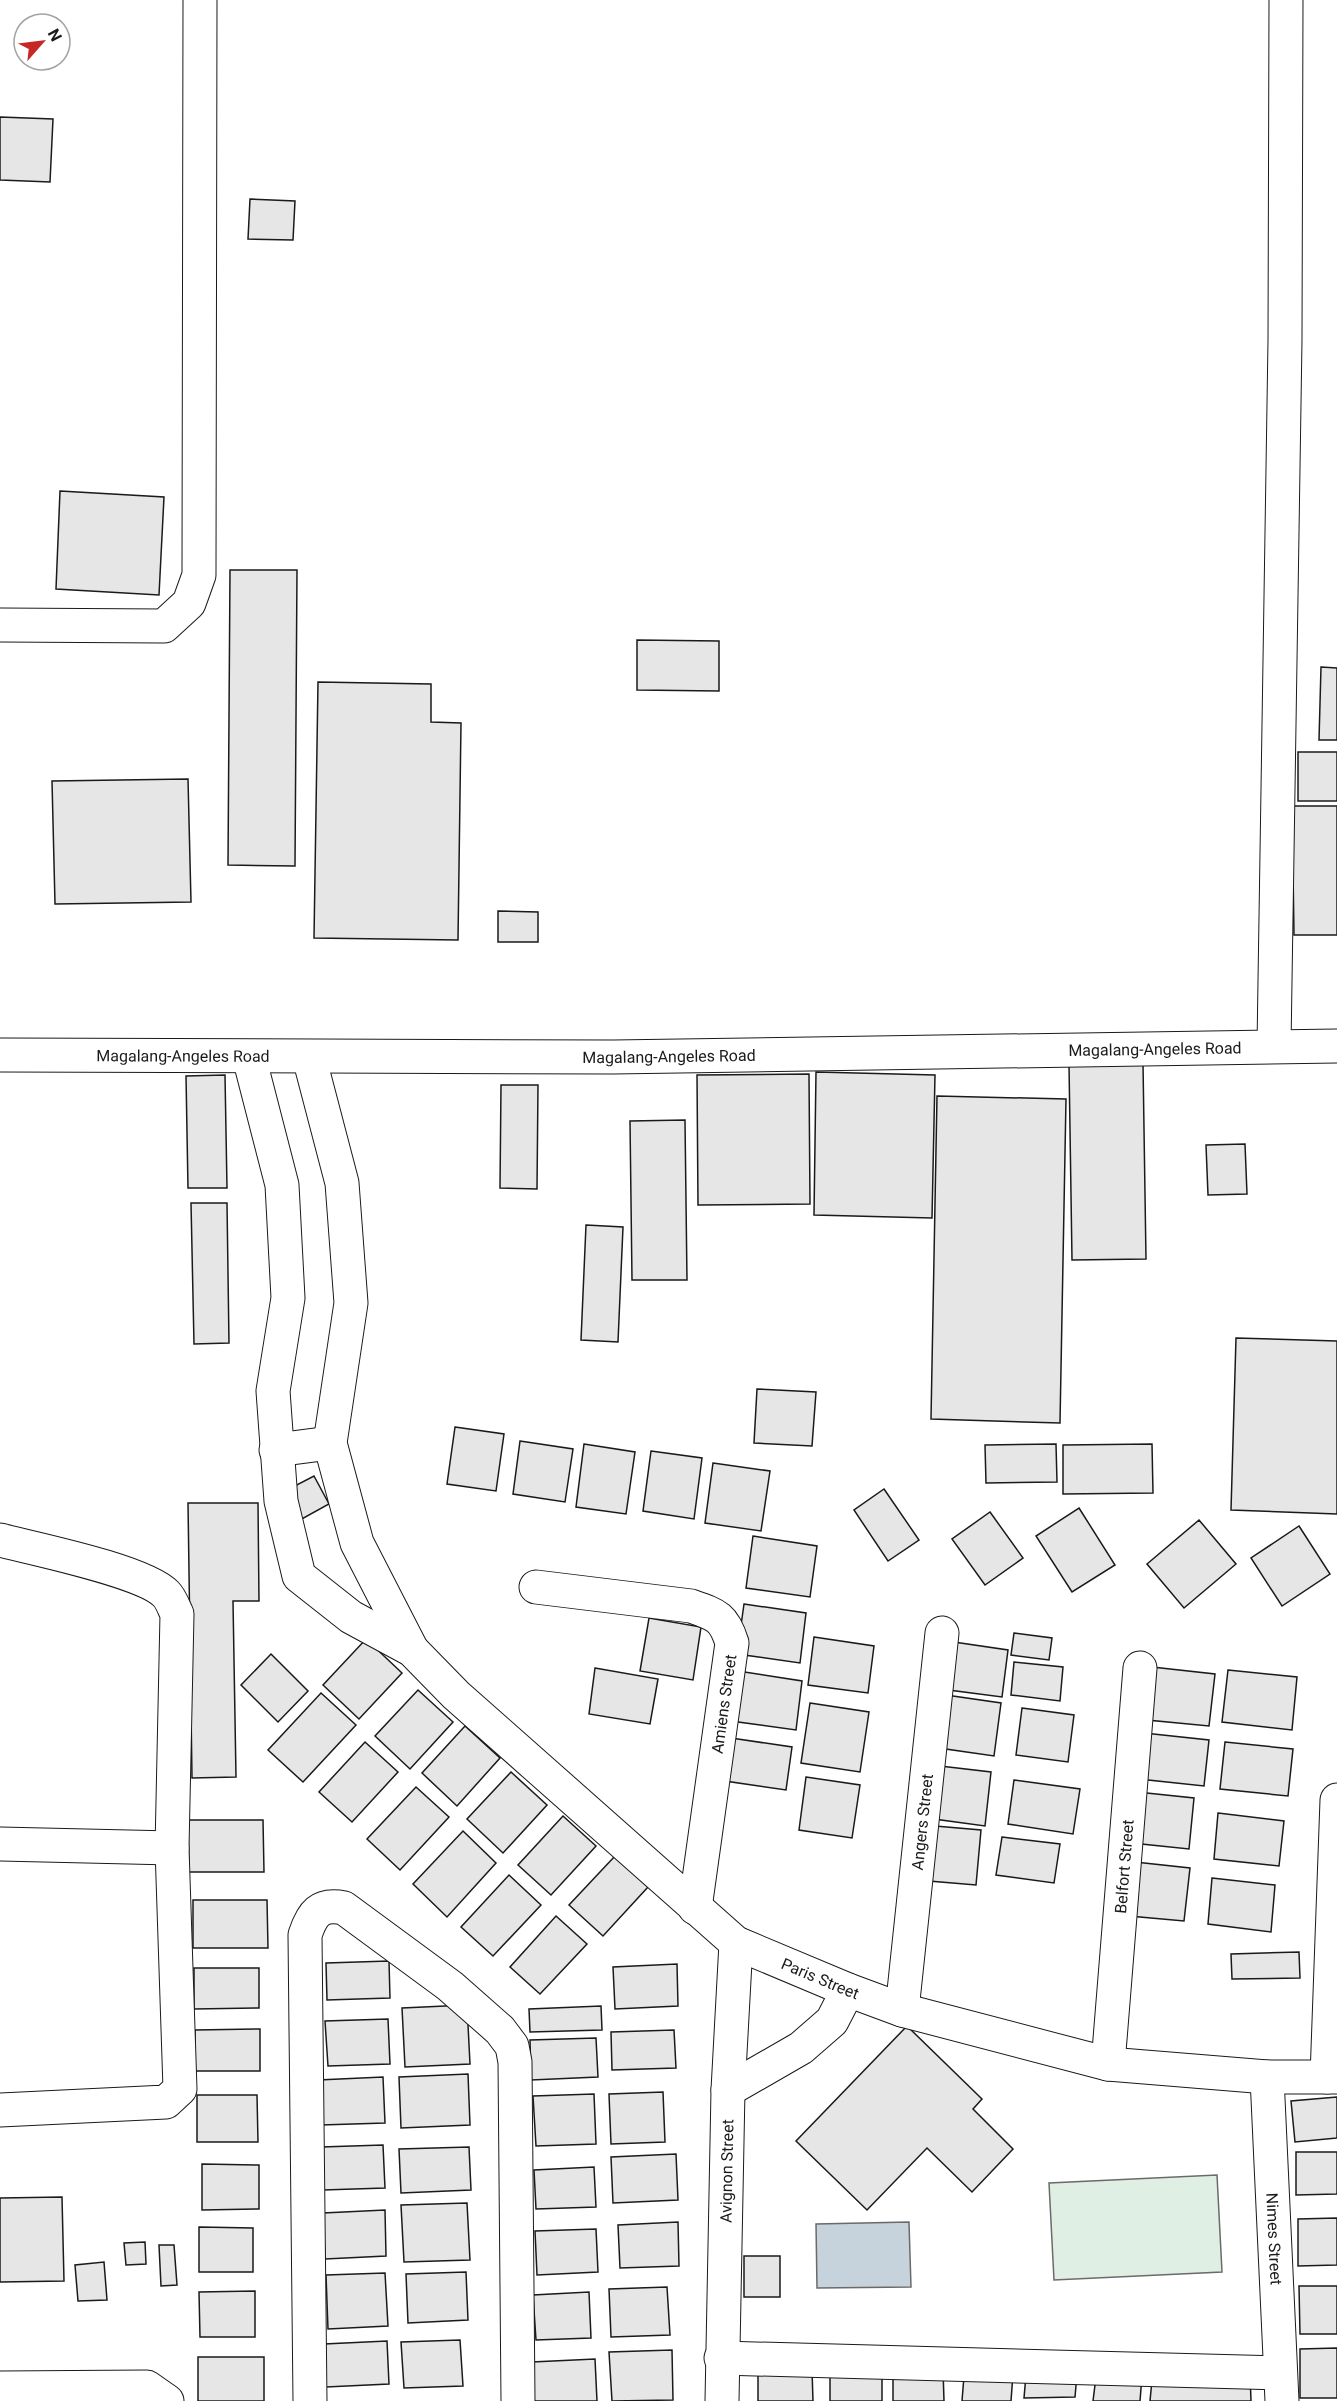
<svg xmlns="http://www.w3.org/2000/svg" width="1337" height="2401" font-family="Roboto,sans-serif">
<style>
.green{fill:#e0efe3;stroke:#6a6a6a;stroke-width:1.5}
.water{fill:#c6d2dc;stroke:#6a6a6a;stroke-width:1.5}
.building{fill:#e6e6e6;stroke:#1a1a1a;stroke-width:1.5}
.lines{fill:none;stroke-linecap:round;stroke-linejoin:round}
.minor-casing{stroke:#1a1a1a;stroke-width:35}
.major-casing{stroke:#1a1a1a;stroke-width:35}
.minor{stroke:#fff;stroke-width:33}
.major{stroke:#fff;stroke-width:33}
.labels{text-anchor:middle;dominant-baseline:central;stroke-width:4.5;stroke-linejoin:round;paint-order:stroke}
.street-label{font-size:16px;fill:#1a1a1a;stroke:#fff}
</style>
<rect width="100%" height="100%" fill="#fff"/>
<path class="green" d="M 1217,2175 L 1222,2272 L 1054,2280 L 1049,2183 Z"/>
<path class="water" d="M 909,2222 L 911,2287 L 817,2288 L 816,2224 Z"/>
<g class="building">
<path d="M 0,117 L 53,119 L 50,182 L 0,180 Z"/>
<path d="M 250,199 L 295,201 L 293,240 L 248,239 Z"/>
<path d="M 60,491 L 164,497 L 159,595 L 56,589 Z"/>
<path d="M 230,570 L 297,570 L 295,866 L 228,865 Z"/>
<path d="M 637,640 L 719,641 L 719,691 L 637,690 Z"/>
<path d="M 1321,667 L 1337,668 L 1337,740 L 1319,740 Z"/>
<path d="M 318,682 L 431,684 L 431,722 L 461,723 L 458,940 L 314,938 Z"/>
<rect x="1298" y="752" width="39" height="49"/>
<path d="M 188,779 L 191,902 L 55,904 L 52,781 Z"/>
<path d="M 1292,806 L 1337,806 L 1337,935 L 1294,935 Z"/>
<path d="M 498,911 L 538,912 L 538,942 L 498,942 Z"/>
<path d="M 1143,1063 L 1146,1259 L 1072,1260 L 1069,1064 Z"/>
<path d="M 816,1072 L 935,1075 L 932,1218 L 814,1215 Z"/>
<path d="M 809,1074 L 810,1204 L 698,1205 L 697,1075 Z"/>
<path d="M 225,1075 L 227,1188 L 188,1188 L 186,1076 Z"/>
<path d="M 501,1085 L 538,1085 L 537,1189 L 500,1188 Z"/>
<path d="M 937,1096 L 1066,1099 L 1060,1423 L 931,1419 Z"/>
<path d="M 685,1120 L 687,1280 L 632,1280 L 630,1121 Z"/>
<path d="M 1245,1144 L 1247,1194 L 1208,1195 L 1206,1145 Z"/>
<path d="M 191,1203 L 227,1203 L 229,1343 L 194,1344 Z"/>
<path d="M 586,1225 L 623,1227 L 618,1342 L 581,1340 Z"/>
<path d="M 1236,1338 L 1337,1341 L 1337,1514 L 1231,1510 Z"/>
<path d="M 757,1389 L 816,1392 L 812,1446 L 754,1443 Z"/>
<path d="M 455,1427 L 504,1434 L 496,1491 L 447,1484 Z"/>
<path d="M 520,1441 L 573,1449 L 565,1502 L 513,1494 Z"/>
<path d="M 584,1444 L 635,1452 L 626,1514 L 576,1507 Z"/>
<path d="M 1056,1444 L 1057,1482 L 986,1483 L 985,1445 Z"/>
<path d="M 1152,1444 L 1153,1493 L 1063,1494 L 1063,1445 Z"/>
<path d="M 651,1451 L 702,1458 L 694,1519 L 643,1511 Z"/>
<path d="M 713,1463 L 770,1471 L 761,1531 L 705,1523 Z"/>
<path d="M 314,1476 L 329,1504 L 300,1520 L 285,1491 Z"/>
<path d="M 884,1489 L 919,1540 L 888,1561 L 854,1510 Z"/>
<path d="M 188,1503 L 258,1503 L 259,1601 L 233,1601 L 236,1777 L 192,1778 Z"/>
<path d="M 1079,1508 L 1115,1565 L 1072,1592 L 1036,1536 Z"/>
<path d="M 990,1512 L 1023,1558 L 985,1585 L 952,1539 Z"/>
<path d="M 1199,1520 L 1236,1564 L 1184,1608 L 1147,1564 Z"/>
<path d="M 1299,1526 L 1330,1574 L 1282,1606 L 1251,1558 Z"/>
<path d="M 753,1536 L 817,1546 L 810,1597 L 746,1588 Z"/>
<path d="M 744,1604 L 806,1613 L 800,1663 L 737,1654 Z"/>
<path d="M 649,1618 L 701,1627 L 693,1680 L 640,1671 Z"/>
<path d="M 1014,1633 L 1052,1638 L 1049,1660 L 1011,1655 Z"/>
<path d="M 814,1637 L 874,1646 L 868,1693 L 808,1685 Z"/>
<path d="M 366,1639 L 402,1673 L 359,1719 L 323,1685 Z"/>
<path d="M 947,1641 L 1008,1650 L 1002,1697 L 941,1689 Z"/>
<path d="M 271,1654 L 308,1691 L 278,1722 L 241,1685 Z"/>
<path d="M 1014,1662 L 1063,1667 L 1060,1701 L 1011,1695 Z"/>
<path d="M 1152,1667 L 1215,1674 L 1209,1726 L 1147,1720 Z"/>
<path d="M 595,1668 L 658,1679 L 650,1724 L 589,1714 Z"/>
<path d="M 1228,1670 L 1297,1677 L 1292,1730 L 1222,1722 Z"/>
<path d="M 738,1671 L 802,1681 L 796,1730 L 731,1721 Z"/>
<path d="M 418,1690 L 453,1722 L 410,1769 L 375,1736 Z"/>
<path d="M 321,1693 L 356,1725 L 303,1782 L 268,1750 Z"/>
<path d="M 946,1695 L 1001,1703 L 994,1756 L 939,1748 Z"/>
<path d="M 810,1703 L 869,1712 L 860,1772 L 801,1763 Z"/>
<path d="M 1022,1708 L 1074,1715 L 1068,1762 L 1016,1755 Z"/>
<path d="M 465,1726 L 500,1758 L 457,1806 L 422,1773 Z"/>
<path d="M 1144,1733 L 1209,1740 L 1204,1786 L 1139,1779 Z"/>
<path d="M 731,1738 L 792,1747 L 786,1790 L 725,1781 Z"/>
<path d="M 365,1742 L 398,1772 L 352,1822 L 319,1792 Z"/>
<path d="M 1225,1742 L 1293,1749 L 1288,1796 L 1220,1789 Z"/>
<path d="M 940,1766 L 991,1772 L 985,1826 L 934,1819 Z"/>
<path d="M 511,1772 L 547,1805 L 503,1853 L 467,1819 Z"/>
<path d="M 806,1777 L 860,1785 L 852,1838 L 799,1830 Z"/>
<path d="M 1014,1780 L 1080,1789 L 1073,1834 L 1008,1824 Z"/>
<path d="M 416,1787 L 449,1817 L 400,1870 L 367,1839 Z"/>
<path d="M 1137,1792 L 1194,1798 L 1189,1849 L 1132,1843 Z"/>
<path d="M 1218,1813 L 1284,1821 L 1279,1866 L 1214,1859 Z"/>
<path d="M 563,1816 L 596,1846 L 551,1895 L 518,1865 Z"/>
<path d="M 188,1820 L 263,1820 L 264,1872 L 189,1872 Z"/>
<path d="M 935,1826 L 981,1830 L 976,1885 L 929,1881 Z"/>
<path d="M 463,1831 L 496,1863 L 447,1917 L 413,1884 Z"/>
<path d="M 1002,1837 L 1060,1844 L 1054,1883 L 996,1875 Z"/>
<path d="M 615,1856 L 648,1887 L 603,1936 L 569,1905 Z"/>
<path d="M 1135,1862 L 1190,1868 L 1184,1921 L 1129,1916 Z"/>
<path d="M 509,1875 L 541,1905 L 493,1956 L 461,1927 Z"/>
<path d="M 1212,1878 L 1275,1885 L 1271,1932 L 1208,1924 Z"/>
<path d="M 193,1900 L 267,1900 L 268,1948 L 193,1948 Z"/>
<path d="M 556,1916 L 587,1944 L 540,1994 L 510,1967 Z"/>
<path d="M 1299,1952 L 1300,1978 L 1232,1979 L 1231,1954 Z"/>
<path d="M 389,1961 L 390,1998 L 327,2000 L 326,1963 Z"/>
<path d="M 677,1964 L 678,2006 L 615,2009 L 613,1967 Z"/>
<path d="M 194,1968 L 259,1968 L 259,2008 L 194,2009 Z"/>
<path d="M 467,2005 L 470,2064 L 405,2067 L 402,2008 Z"/>
<path d="M 601,2006 L 602,2030 L 530,2032 L 529,2009 Z"/>
<path d="M 388,2019 L 390,2064 L 328,2066 L 325,2021 Z"/>
<path d="M 907,2026 L 982,2099 L 973,2109 L 1013,2149 L 972,2192 L 927,2148 L 867,2210 L 796,2141 Z"/>
<path d="M 260,2029 L 260,2071 L 195,2071 L 195,2030 Z"/>
<path d="M 674,2030 L 676,2068 L 612,2070 L 611,2032 Z"/>
<path d="M 596,2038 L 598,2077 L 531,2080 L 530,2040 Z"/>
<path d="M 468,2074 L 470,2125 L 401,2128 L 399,2077 Z"/>
<path d="M 383,2077 L 385,2123 L 321,2125 L 318,2080 Z"/>
<path d="M 663,2092 L 665,2142 L 611,2144 L 609,2094 Z"/>
<path d="M 594,2094 L 596,2144 L 536,2146 L 533,2096 Z"/>
<path d="M 197,2095 L 257,2095 L 258,2142 L 197,2142 Z"/>
<path d="M 1337,2097 L 1337,2138 L 1295,2142 L 1291,2101 Z"/>
<path d="M 383,2145 L 385,2188 L 323,2190 L 321,2147 Z"/>
<path d="M 469,2147 L 471,2190 L 401,2193 L 399,2149 Z"/>
<path d="M 1296,2152 L 1337,2152 L 1337,2194 L 1296,2195 Z"/>
<path d="M 676,2154 L 678,2200 L 613,2203 L 611,2157 Z"/>
<path d="M 202,2164 L 259,2165 L 259,2209 L 202,2210 Z"/>
<path d="M 594,2167 L 596,2207 L 536,2209 L 534,2170 Z"/>
<path d="M 62,2197 L 64,2281 L 0,2282 L 0,2198 Z"/>
<path d="M 467,2203 L 470,2260 L 404,2262 L 401,2205 Z"/>
<path d="M 385,2210 L 386,2256 L 325,2259 L 323,2213 Z"/>
<path d="M 1337,2218 L 1337,2265 L 1298,2266 L 1298,2219 Z"/>
<path d="M 678,2222 L 679,2266 L 620,2268 L 618,2225 Z"/>
<path d="M 199,2227 L 253,2228 L 253,2272 L 199,2272 Z"/>
<path d="M 596,2229 L 598,2272 L 537,2275 L 535,2231 Z"/>
<path d="M 145,2242 L 146,2264 L 126,2265 L 124,2243 Z"/>
<path d="M 159,2245 L 174,2245 L 177,2285 L 161,2286 Z"/>
<rect x="744" y="2256" width="36" height="41"/>
<path d="M 104,2262 L 107,2300 L 78,2301 L 75,2265 Z"/>
<path d="M 466,2272 L 468,2320 L 408,2323 L 406,2274 Z"/>
<path d="M 385,2273 L 388,2326 L 328,2329 L 326,2275 Z"/>
<path d="M 1299,2286 L 1337,2286 L 1337,2334 L 1300,2334 Z"/>
<path d="M 667,2287 L 670,2335 L 611,2337 L 609,2289 Z"/>
<path d="M 255,2291 L 255,2337 L 200,2337 L 199,2292 Z"/>
<path d="M 589,2292 L 591,2338 L 536,2340 L 533,2295 Z"/>
<path d="M 460,2340 L 463,2386 L 404,2388 L 401,2342 Z"/>
<path d="M 387,2341 L 389,2384 L 326,2387 L 324,2344 Z"/>
<path d="M 1337,2348 L 1337,2398 L 1300,2398 L 1300,2349 Z"/>
<path d="M 672,2350 L 673,2400 L 612,2401 L 609,2352 Z"/>
<rect x="198" y="2357" width="66" height="44"/>
<path d="M 595,2359 L 597,2401 L 534,2401 L 532,2362 Z"/>
<path d="M 943,2369 L 944,2401 L 893,2401 L 893,2370 Z"/>
<path d="M 812,2370 L 813,2401 L 758,2401 L 758,2371 Z"/>
<path d="M 882,2372 L 882,2401 L 830,2401 L 830,2373 Z"/>
<path d="M 1250,2373 L 1251,2401 L 1150,2401 L 1152,2380 Z"/>
<path d="M 1013,2374 L 1011,2401 L 962,2401 L 964,2376 Z"/>
<path d="M 1077,2374 L 1075,2397 L 1024,2398 L 1026,2375 Z"/>
<path d="M 1142,2376 L 1140,2401 L 1093,2401 L 1096,2377 Z"/>
</g>
<g class="lines">
<defs>
<g id="minor">
<path d="M 0,625 L 164,626 L 189,603 L 199,575 L 200,0"/>
<path d="M 1274,1046 L 1285,340 L 1286,0"/>
<path id="s1" d="M 249,1057 L 282,1185 L 288,1298 L 273,1391 L 281,1501 L 299,1576 L 351,1617 L 412,1650 L 456,1695 L 736,1943 L 848,1990 L 902,2010 L 1108,2064 L 1267,2077 L 1337,2077"/>
<path d="M 309,1057 L 342,1183 L 351,1303 L 330,1443 L 357,1543 L 412,1650"/>
<path d="M 276,1450 L 330,1443"/>
<path d="M 0,1540 C 35,1549 144,1571 166,1594 C 171,1599 174,1608 177,1614 L 172,1848 L 180,2089 L 166,2102 L 0,2110"/>
<path d="M 536,1587 L 691,1606 C 717,1615 724,1617 732,1643 L 695,1908"/>
<path d="M 0,1844 L 172,1848"/>
<path id="s2" d="M 902,2010 L 942,1633"/>
<path id="s3" d="M 1108,2064 L 1140,1668"/>
<path id="s4" d="M 1267,2077 L 1282,2401"/>
<path d="M 1327,2077 L 1337,1800"/>
<path d="M 728,2090 L 801,2048 L 832,2021 L 848,1990"/>
<path d="M 721,2358 L 1280,2373"/>
<path d="M 0,2388 L 147,2387 L 167,2401"/>
<path d="M 310,2401 L 305,1935 C 312,1914 319,1903 344,1908 L 450,1986 L 500,2030 L 512,2046 L 515,2062 L 518,2401"/>
<path id="s5" d="M 722,2401 L 728,2090 L 736,1943"/>
</g>
<g id="major">
<path id="s6" d="M 0,1055 L 613,1057 L 1337,1046"/>
</g>
</defs>
<use href="#minor" class="minor-casing"/>
<use href="#major" class="major-casing"/>
<use href="#minor" class="minor"/>
<use href="#major" class="major"/>
</g>
<g class="labels">
<g class="street-label">
<text stroke="none"><textPath href="#s6" startOffset="1155">Magalang-Angeles Road</textPath></text>
<text stroke="none"><textPath href="#s6" startOffset="669">Magalang-Angeles Road</textPath></text>
<text stroke="none"><textPath href="#s6" startOffset="183">Magalang-Angeles Road</textPath></text>
<text transform="translate(724 1704) rotate(-82)">Amiens Street</text>
<text stroke="none"><textPath href="#s2" startOffset="189">Angers Street</textPath></text>
<text stroke="none"><textPath href="#s3" startOffset="198">Belfort Street</textPath></text>
<text stroke="none"><textPath href="#s1" startOffset="1191">Paris Street</textPath></text>
<text stroke="none"><textPath href="#s5" startOffset="230">Avignon Street</textPath></text>
<text stroke="none"><textPath href="#s4" startOffset="162">Nimes Street</textPath></text>
</g>
</g>
<g transform="translate(42 42) rotate(62)"><circle r="28" fill="#ffffff" stroke="#a3a3a3" stroke-width="1.5"/>
<path d="M0-4.5L10 22L0 15L-10 22Z" fill="#c62828"/>
<text y="-9" font-size="16" font-weight="bold" text-anchor="middle" fill="#1a1a1a">N</text>
</g>
</svg>
